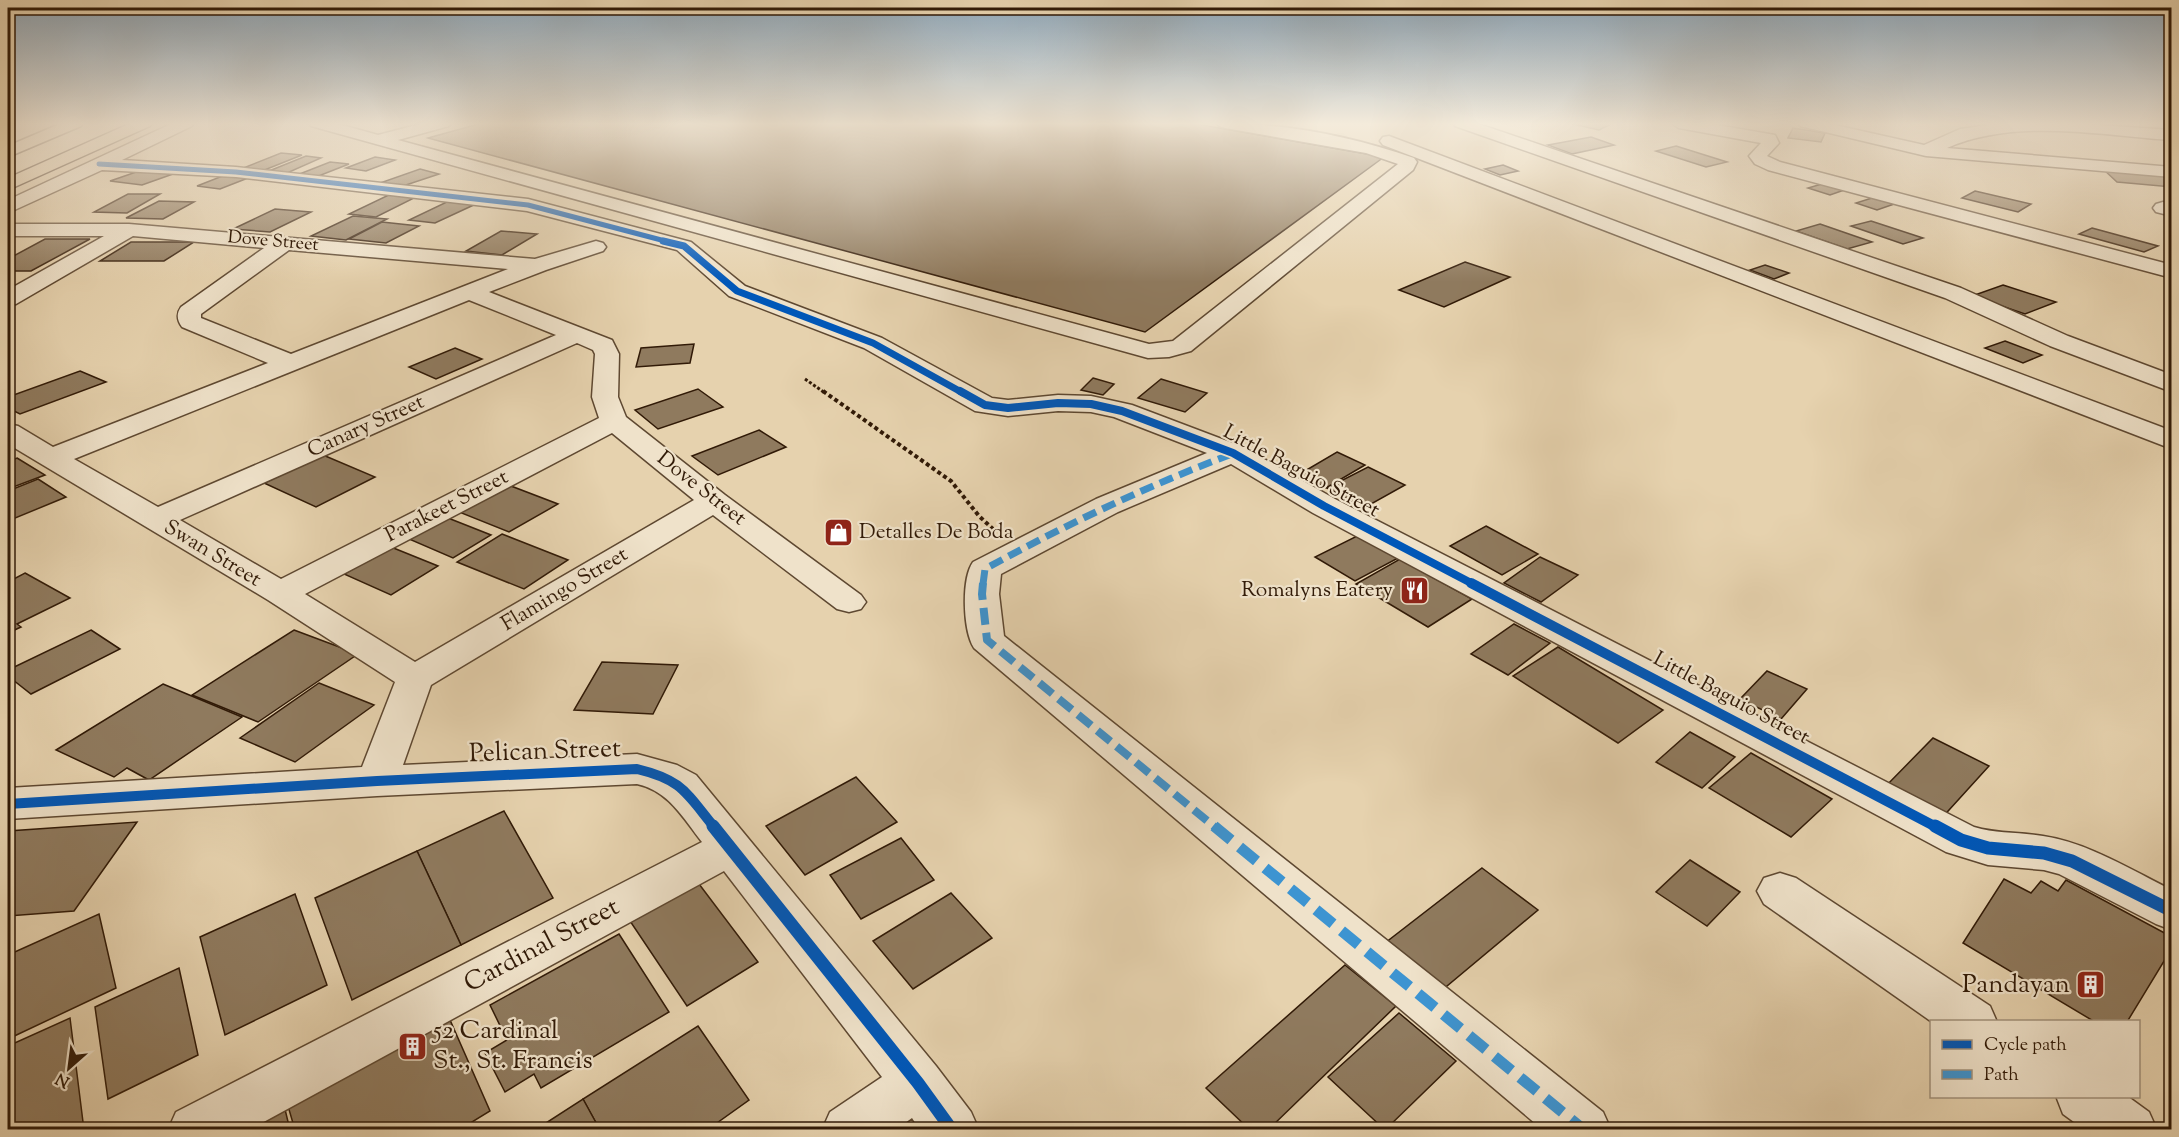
<svg xmlns="http://www.w3.org/2000/svg" width="2179" height="1137" font-family="'Sorts Mill Goudy',serif">
<style>
.building{fill:#8f7a5e;stroke:#311a07;stroke-width:1.5}
.lines{fill:none;stroke-linecap:round;stroke-linejoin:round}
.minor-casing{stroke:#5e4831;stroke-width:3}
.highway-casing{stroke:#311a07;stroke-width:3}
.path-far1{stroke:#311a07;stroke-width:3;stroke-dasharray:3 2;stroke-linecap:butt}
.path{stroke:#311a07;stroke-width:4;stroke-dasharray:4 3;stroke-linecap:butt}
.minor{fill:#efe2ca;fill-rule:evenodd}
.highway{fill:#e6d2ae;fill-rule:evenodd}
.quiet-far2{stroke:#3d94d1;stroke-width:7;stroke-dasharray:14 7;stroke-linecap:butt}
.quiet-far1{stroke:#3d94d1;stroke-width:8;stroke-dasharray:17 8;stroke-linecap:butt}
.quiet{stroke:#3d94d1;stroke-width:11;stroke-dasharray:22 11;stroke-linecap:butt}
.cycleway-far4-casing{stroke:#efe2ca;stroke-width:8}
.cycleway-far3-casing{stroke:#efe2ca;stroke-width:10}
.cycleway-far2-casing{stroke:#efe2ca;stroke-width:12}
.cycleway-far1-casing{stroke:#efe2ca;stroke-width:14}
.cycleway-casing{stroke:#efe2ca;stroke-width:16}
.cycleway-far4{stroke:#0057b8;stroke-width:5}
.cycleway-far3{stroke:#0057b8;stroke-width:7}
.cycleway-far2{stroke:#0057b8;stroke-width:8}
.cycleway-far1{stroke:#0057b8;stroke-width:10}
.cycleway{stroke:#0057b8;stroke-width:13}
.labels{text-anchor:middle;dominant-baseline:central;stroke-width:4.5;stroke-linejoin:round;paint-order:stroke}
.far-street-label{font-size:18px;fill:#311a07;stroke:#efe2ca}
.street-label{font-size:21px;fill:#311a07;stroke:#efe2ca}
.poi-label{font-size:21px;fill:#311a07;stroke:#efe2ca;text-anchor:start}
.near-street-label{font-size:26px;fill:#311a07;stroke:#efe2ca}
.near-poi-label{font-size:26px;fill:#311a07;stroke:#efe2ca;text-anchor:end}
</style>
<rect width="100%" height="100%" fill="#e6d2ae"/>
<filter id="stains"><feTurbulence type="fractalNoise" baseFrequency=".00333" numOctaves="4"/><feColorMatrix values="0 0 0 0 .2 0 0 0 0 .09 0 0 0 0 .02 0 0 0 .5 -.17"/></filter>
<radialGradient id="worn" r=".72"><stop offset=".6" stop-color="#630" stop-opacity="0"/><stop offset="1" stop-color="#630" stop-opacity=".3"/></radialGradient>
<g class="building">
<path d="M 482,123 L 1191,123 L 1384,157 L 1145,332 L 428,138 Z"/>
<path d="M 1569,123 L 1613,123 L 1599,130 Z"/>
<path d="M 1793,128 L 1825,133 L 1821,142 L 1788,138 Z"/>
<path d="M 1591,137 L 1614,145 L 1572,154 L 1548,145 Z"/>
<path d="M 1676,146 L 1727,162 L 1706,167 L 1656,151 Z"/>
<path d="M 281,153 L 302,155 L 262,171 L 241,169 Z"/>
<path d="M 306,156 L 321,158 L 287,173 L 269,171 Z"/>
<path d="M 375,157 L 395,160 L 366,171 L 346,168 Z"/>
<path d="M 330,162 L 349,164 L 316,177 L 297,175 Z"/>
<path d="M 1503,165 L 1518,171 L 1500,175 L 1485,169 Z"/>
<path d="M 420,169 L 439,174 L 400,187 L 380,183 Z"/>
<path d="M 2103,169 L 2172,175 L 2172,187 L 2117,182 Z"/>
<path d="M 142,170 L 173,174 L 142,185 L 110,181 Z"/>
<path d="M 225,175 L 248,178 L 220,189 L 197,186 Z"/>
<path d="M 1825,183 L 1847,189 L 1830,195 L 1808,188 Z"/>
<path d="M 397,191 L 422,194 L 376,217 L 349,214 Z"/>
<path d="M 1975,191 L 2031,204 L 2018,212 L 1962,198 Z"/>
<path d="M 128,194 L 160,194 L 127,213 L 94,212 Z"/>
<path d="M 1875,197 L 1897,203 L 1877,210 L 1856,203 Z"/>
<path d="M 453,199 L 478,203 L 435,223 L 409,220 Z"/>
<path d="M 159,201 L 194,202 L 163,219 L 126,218 Z"/>
<path d="M 275,209 L 311,212 L 270,232 L 233,229 Z"/>
<path d="M 353,216 L 387,219 L 346,240 L 311,236 Z"/>
<path d="M 1871,221 L 1923,238 L 1903,244 L 1851,226 Z"/>
<path d="M 382,222 L 419,226 L 386,243 L 349,239 Z"/>
<path d="M 1820,224 L 1872,242 L 1847,249 L 1796,231 Z"/>
<path d="M 2092,228 L 2158,246 L 2144,252 L 2079,234 Z"/>
<path d="M 501,231 L 537,234 L 502,255 L 466,251 Z"/>
<path d="M 45,239 L 90,239 L 31,271 L 8,271 L 8,259 Z"/>
<path d="M 131,242 L 194,242 L 164,261 L 100,261 Z"/>
<path d="M 1465,262 L 1510,277 L 1444,307 L 1399,290 Z"/>
<path d="M 1765,265 L 1789,273 L 1774,279 L 1750,270 Z"/>
<path d="M 2003,285 L 2056,302 L 2025,314 L 1972,296 Z"/>
<path d="M 2005,341 L 2042,355 L 2023,363 L 1985,348 Z"/>
<path d="M 694,344 L 690,363 L 636,367 L 641,348 Z"/>
<path d="M 455,348 L 482,359 L 436,379 L 409,367 Z"/>
<path d="M 80,371 L 106,382 L 20,414 L 8,408 L 8,397 Z"/>
<path d="M 1093,378 L 1114,384 L 1103,395 L 1081,390 Z"/>
<path d="M 1161,379 L 1207,393 L 1185,412 L 1138,398 Z"/>
<path d="M 698,389 L 723,407 L 658,429 L 635,410 Z"/>
<path d="M 759,430 L 786,447 L 718,475 L 692,456 Z"/>
<path d="M 1337,452 L 1365,465 L 1326,488 L 1298,475 Z"/>
<path d="M 323,455 L 375,477 L 316,507 L 264,483 Z"/>
<path d="M 17,458 L 45,475 L 8,489 L 8,462 Z"/>
<path d="M 1368,467 L 1405,485 L 1364,508 L 1327,488 Z"/>
<path d="M 38,479 L 66,497 L 8,521 L 8,491 Z"/>
<path d="M 503,483 L 558,504 L 509,532 L 454,510 Z"/>
<path d="M 448,518 L 491,535 L 453,558 L 409,539 Z"/>
<path d="M 1486,526 L 1538,554 L 1502,575 L 1450,546 Z"/>
<path d="M 502,534 L 568,560 L 524,589 L 457,562 Z"/>
<path d="M 1361,534 L 1400,557 L 1355,581 L 1315,557 Z"/>
<path d="M 391,547 L 438,566 L 391,595 L 344,574 Z"/>
<path d="M 1540,557 L 1578,575 L 1541,602 L 1504,583 Z"/>
<path d="M 1400,559 L 1472,599 L 1428,627 L 1356,584 Z"/>
<path d="M 25,573 L 70,598 L 17,624 L 21,627 L 8,633 L 8,582 Z"/>
<path d="M 1514,624 L 1550,643 L 1508,675 L 1471,654 Z"/>
<path d="M 91,630 L 120,649 L 31,694 L 8,676 L 8,670 Z"/>
<path d="M 294,630 L 358,654 L 258,722 L 192,695 Z"/>
<path d="M 1558,647 L 1663,710 L 1618,743 L 1513,676 Z"/>
<path d="M 602,662 L 678,665 L 653,714 L 574,710 Z"/>
<path d="M 1767,671 L 1807,689 L 1781,719 L 1740,699 Z"/>
<path d="M 319,683 L 374,705 L 295,762 L 240,738 Z"/>
<path d="M 163,684 L 242,717 L 149,780 L 127,768 L 114,777 L 56,750 Z"/>
<path d="M 1690,732 L 1735,757 L 1702,788 L 1656,762 Z"/>
<path d="M 1933,738 L 1989,766 L 1939,821 L 1882,790 Z"/>
<path d="M 1751,753 L 1832,799 L 1791,837 L 1709,788 Z"/>
<path d="M 856,777 L 897,822 L 805,875 L 766,826 Z"/>
<path d="M 504,811 L 553,898 L 461,945 L 417,851 Z"/>
<path d="M 137,822 L 74,911 L 8,916 L 8,831 Z"/>
<path d="M 901,838 L 934,880 L 861,919 L 830,875 Z"/>
<path d="M 417,851 L 461,945 L 352,1000 L 315,898 Z"/>
<path d="M 1690,860 L 1740,892 L 1707,926 L 1656,892 Z"/>
<path d="M 1482,868 L 1538,910 L 1441,991 L 1385,943 Z"/>
<path d="M 2004,879 L 2031,893 L 2041,881 L 2058,891 L 2066,880 L 2172,937 L 2172,948 L 2127,1022 L 2095,1022 L 1963,943 Z"/>
<path d="M 696,880 L 758,962 L 687,1006 L 628,918 Z"/>
<path d="M 951,893 L 992,938 L 913,989 L 873,941 Z"/>
<path d="M 295,894 L 327,985 L 225,1035 L 200,937 Z"/>
<path d="M 99,914 L 116,988 L 8,1039 L 8,955 Z"/>
<path d="M 619,934 L 669,1012 L 541,1088 L 534,1074 L 505,1092 L 485,1053 L 507,1040 L 490,1005 Z"/>
<path d="M 1345,965 L 1396,1006 L 1268,1130 L 1250,1130 L 1206,1088 Z"/>
<path d="M 179,968 L 198,1055 L 108,1099 L 95,1007 Z"/>
<path d="M 443,1004 L 490,1111 L 459,1130 L 295,1130 L 283,1089 Z"/>
<path d="M 1399,1013 L 1456,1061 L 1385,1130 L 1328,1077 Z"/>
<path d="M 70,1018 L 84,1130 L 8,1130 L 8,1046 Z"/>
<path d="M 698,1026 L 749,1100 L 707,1130 L 600,1130 L 583,1099 Z"/>
<path d="M 583,1099 L 600,1130 L 535,1130 Z"/>
<path d="M 283,1101 L 290,1130 L 227,1130 Z"/>
</g>
<g class="lines">
<defs>
<g id="minor">
<path d="M 173,123 L 194,123 L 192,126 L 122,160 L 236,167 L 528,199 L 691,242 L 745,286 L 882,338 L 992,398 L 1008,400 L 1058,395 L 1091,396 L 1132,405 L 1243,447 L 1335,499 L 1974,827 C 1997,834 2020,832 2043,836 C 2089,843 2131,870 2172,890 L 2172,930 L 2156,924 L 2059,874 L 2044,870 L 1988,865 L 1946,852 L 1313,513 L 1231,464 L 1118,512 L 1001,574 L 999,594 L 1004,636 L 1603,1112 L 1611,1130 L 1543,1130 L 974,648 C 963,631 961,579 973,562 L 1096,499 L 1207,453 L 1114,417 L 1091,412 L 1058,411 L 1008,416 L 975,411 L 864,348 L 729,296 L 677,250 L 527,211 L 236,177 L 102,170 L 8,213 L 8,200 Z"/>
<path d="M 309,123 L 335,123 L 378,135 L 424,123 L 451,123 L 449,126 L 398,140 L 1149,344 L 1173,341 L 1398,164 L 1366,153 L 1225,128 L 1219,126 L 1217,123 C 1283,123 1352,136 1414,158 L 1417,162 L 1413,170 L 1191,351 L 1169,357 L 1148,358 L 311,126 Z"/>
<path d="M 1453,123 L 1476,123 L 1961,288 L 2068,336 L 2172,375 L 2172,392 L 2050,346 L 1945,298 L 1455,126 Z"/>
<path d="M 1671,123 L 1706,123 L 1775,135 L 1779,143 L 1767,156 L 1780,162 L 2172,265 L 2172,278 L 1768,170 L 1755,164 L 1749,156 L 1761,143 L 1679,128 Z"/>
<path d="M 1798,123 L 1826,123 L 1924,145 L 1960,129 L 2002,123 L 2070,123 L 2172,130 L 2172,140 C 2099,135 2015,118 1947,148 L 2172,167 L 2172,177 L 1926,156 L 1800,126 Z"/>
<path d="M 1389,136 L 2172,431 L 2172,449 L 1383,145 L 1380,141 L 1383,137 Z"/>
<path d="M 2163,202 L 2172,204 L 2172,216 L 2156,212 L 2153,208 L 2156,204 Z"/>
<path d="M 8,224 L 129,224 L 535,259 L 596,241 L 603,243 L 606,247 L 603,251 L 546,270 L 489,292 L 612,340 L 619,354 L 618,397 L 626,417 L 725,495 L 861,595 L 866,602 L 861,609 L 849,612 L 837,609 L 713,515 L 431,685 L 403,765 L 637,754 L 677,765 L 696,775 L 936,1066 L 971,1112 L 979,1130 L 920,1130 L 912,1118 L 895,1130 L 822,1130 L 830,1112 L 882,1077 L 724,871 L 249,1130 L 168,1130 L 176,1112 L 702,842 C 683,818 669,791 637,784 L 377,796 L 8,819 L 8,788 L 362,767 L 395,682 L 268,600 L 8,444 L 8,424 L 18,426 L 53,447 L 268,363 L 182,327 C 177,320 176,314 181,307 L 264,248 L 133,236 L 16,304 L 8,306 L 8,290 L 104,236 L 8,236 ZM 289,250 L 508,269 L 291,354 L 201,318 L 201,314 ZM 469,300 L 556,335 L 158,507 L 74,459 ZM 577,343 L 593,350 L 595,354 L 592,397 L 599,418 L 281,579 L 180,520 ZM 612,433 L 694,500 L 415,662 L 305,594 Z"/>
<path d="M 1780,873 L 1796,878 L 1990,1006 L 1997,1022 L 1932,1022 L 1764,904 L 1757,891 L 1764,878 Z"/>
<path d="M 2056,1096 L 2127,1096 L 2149,1112 L 2157,1130 L 2085,1130 L 2063,1114 Z"/>
</g>
<g id="highway">
<path d="M 62,123 L 83,123 L 81,126 L 8,157 L 8,146 Z"/>
<path d="M 131,123 L 152,123 L 150,126 L 8,190 L 8,178 Z"/>
</g>
</defs>
<use href="#minor" class="minor-casing"/>
<use href="#highway" class="highway-casing"/>
<path class="path-far1" d="M 805,379 L 825,393"/>
<path class="path" d="M 823,391 L 951,481 L 979,516 L 993,529"/>
<use href="#minor" class="minor"/>
<use href="#highway" class="highway"/>
<path class="quiet-far2" d="M 983,584 L 985,569 C 1065,525 1147,486 1232,454"/>
<path class="quiet-far1" d="M 983,583 L 982,594 L 987,640 L 1216,828"/>
<path class="quiet" d="M 1214,826 L 1584,1130"/>
<defs>
<path id="cycleway-far4" d="M 99,164 L 236,172 L 528,205 L 669,242"/>
<path id="cycleway-far3" d="M 663,241 L 684,246 L 737,291 L 873,343 L 963,393"/>
<path id="cycleway-far2" d="M 960,391 L 985,405 L 1008,408 L 1058,403 L 1091,404 L 1122,411 L 1233,453 L 1324,506 L 1473,584"/>
<g id="cycleway-far1">
<path d="M 1471,583 L 1938,828"/>
<path d="M 8,804 L 377,781 L 637,769 C 683,780 686,793 715,828"/>
</g>
<g id="cycleway">
<path d="M 713,826 L 918,1083 L 952,1130"/>
<path d="M 1935,826 L 1961,840 L 1988,848 L 2044,853 L 2072,861 L 2172,911"/>
</g>
</defs>
<use href="#cycleway-far4" class="cycleway-far4-casing"/>
<use href="#cycleway-far3" class="cycleway-far3-casing"/>
<use href="#cycleway-far2" class="cycleway-far2-casing"/>
<use href="#cycleway-far1" class="cycleway-far1-casing"/>
<use href="#cycleway" class="cycleway-casing"/>
<use href="#cycleway-far4" class="cycleway-far4"/>
<use href="#cycleway-far3" class="cycleway-far3"/>
<use href="#cycleway-far2" class="cycleway-far2"/>
<use href="#cycleway-far1" class="cycleway-far1"/>
<use href="#cycleway" class="cycleway"/>
</g>
<linearGradient id="sky" x2="0" y2="1"><stop stop-color="#8ea7ba"/><stop offset="0.44" stop-color="#f4ebdb"/><stop offset="1" stop-color="#f4ebdb" stop-opacity="0"/></linearGradient>
<rect width="2179" height="282" fill="url(#sky)"/>
<defs>
<symbol id="shop-square" viewBox="-11 -11 22 22"><rect x="-9" y="-9" width="18" height="18" rx="4" fill="#8f2418" stroke="#efe2ca"/><path d="M-5-2.5h2.3a2.7 3.5 0 0 1 5.4 0H5L5.5 6h-11ZM-1.5-2.5h3a1.5 2.3 0 0 0-3 0Z" fill="#fff"/></symbol>
<symbol id="restaurant-square" viewBox="-11 -11 22 22"><rect x="-9" y="-9" width="18" height="18" rx="4" fill="#8f2418" stroke="#efe2ca"/><path d="M-5-6h1v4h1v-4h1v4h1v-4h1v5L-1.5 .5V6h-2V.5L-5-1ZM5-6V6H3V1.5H1.5Q1.5-4 5-6Z" fill="#fff"/></symbol>
<symbol id="building-square" viewBox="-11 -11 22 22"><rect x="-9" y="-9" width="18" height="18" rx="4" fill="#8f2418" stroke="#efe2ca"/><path d="M-4-6H4V6H1V3H-1V6H-4ZM-2.5-4.3h1.7v1.8h-1.7ZM.8-4.3h1.7v1.8H.8ZM-2.5-1h1.7V.8h-1.7ZM.8-1h1.7V.8H.8Z" fill="#fff"/></symbol>
</defs>
<g fill-rule="evenodd">
<use href="#shop-square" x="822" y="516" width="33" height="33"/>
<use href="#restaurant-square" x="1398" y="574" width="33" height="33"/>
<use href="#building-square" x="2074" y="968" width="33" height="33"/>
<use href="#building-square" x="396" y="1030" width="33" height="33"/>
</g>
<g class="labels">
<g class="far-street-label">
<text transform="translate(273 242) rotate(5)">Dove Street</text>
</g>
<g class="street-label">
<text transform="translate(366 427) rotate(-24)">Canary Street</text>
<text transform="translate(1301 472) rotate(28)">Little Baguio Street</text>
<text transform="translate(701 489) rotate(38)">Dove Street</text>
<text transform="translate(447 507) rotate(-27)">Parakeet Street</text>
<text transform="translate(212 554) rotate(31)">Swan Street</text>
<text transform="translate(565 590) rotate(-31)">Flamingo Street</text>
<text transform="translate(1731 699) rotate(28)">Little Baguio Street</text>
</g>
<g class="poi-label">
<text x="859" y="533">Detalles De Boda</text>
<text x="1393" y="591" text-anchor="end">Romalyns Eatery</text>
</g>
<g class="near-street-label">
<text transform="translate(545 752) rotate(-2)">Pelican Street</text>
<text transform="translate(542 946) rotate(-28)">Cardinal Street</text>
</g>
<g class="near-poi-label">
<text x="2070" y="985">Pandayan</text>
<text x="433" y="1031" text-anchor="start">52 Cardinal<tspan x="433" dy="30">St., St. Francis</tspan></text>
</g>
</g>
<rect width="2179" height="1137" fill="none" stroke="#e6d2ae" stroke-width="30"/>
<rect x="9" y="9" width="2161" height="1119" fill="none" stroke="#311a07" stroke-width="3"/>
<rect x="15" y="15" width="2149" height="1107" fill="none" stroke="#311a07" stroke-width="1.5"/>
<rect x="1930" y="1020" width="210" height="78" fill="#efe2ca" stroke="#a3927c" stroke-width="1.5"/>
<rect x="1942" y="1040" width="30" height="9" fill="#0057b8" stroke="#a3927c" stroke-width="1.5"/>
<text x="1984" y="1050" font-size="18" fill="#311a07">Cycle path</text>
<rect x="1942" y="1070" width="30" height="9" fill="#3d94d1" stroke="#a3927c" stroke-width="1.5"/>
<text x="1984" y="1080" font-size="18" fill="#311a07">Path</text>
<g transform="translate(69 1068) rotate(208)" stroke="#efe2ca" stroke-width="4.5" paint-order="stroke">
<path d="M0-4.5L10 22L0 15L-10 22Z" fill="#311a07"/>
<text y="-9" font-size="16" font-weight="bold" text-anchor="middle" fill="#311a07">N</text>
</g>
<rect width="100%" height="100%" filter="url(#stains)"/>
<rect width="100%" height="100%" fill="url(#worn)"/>
</svg>
